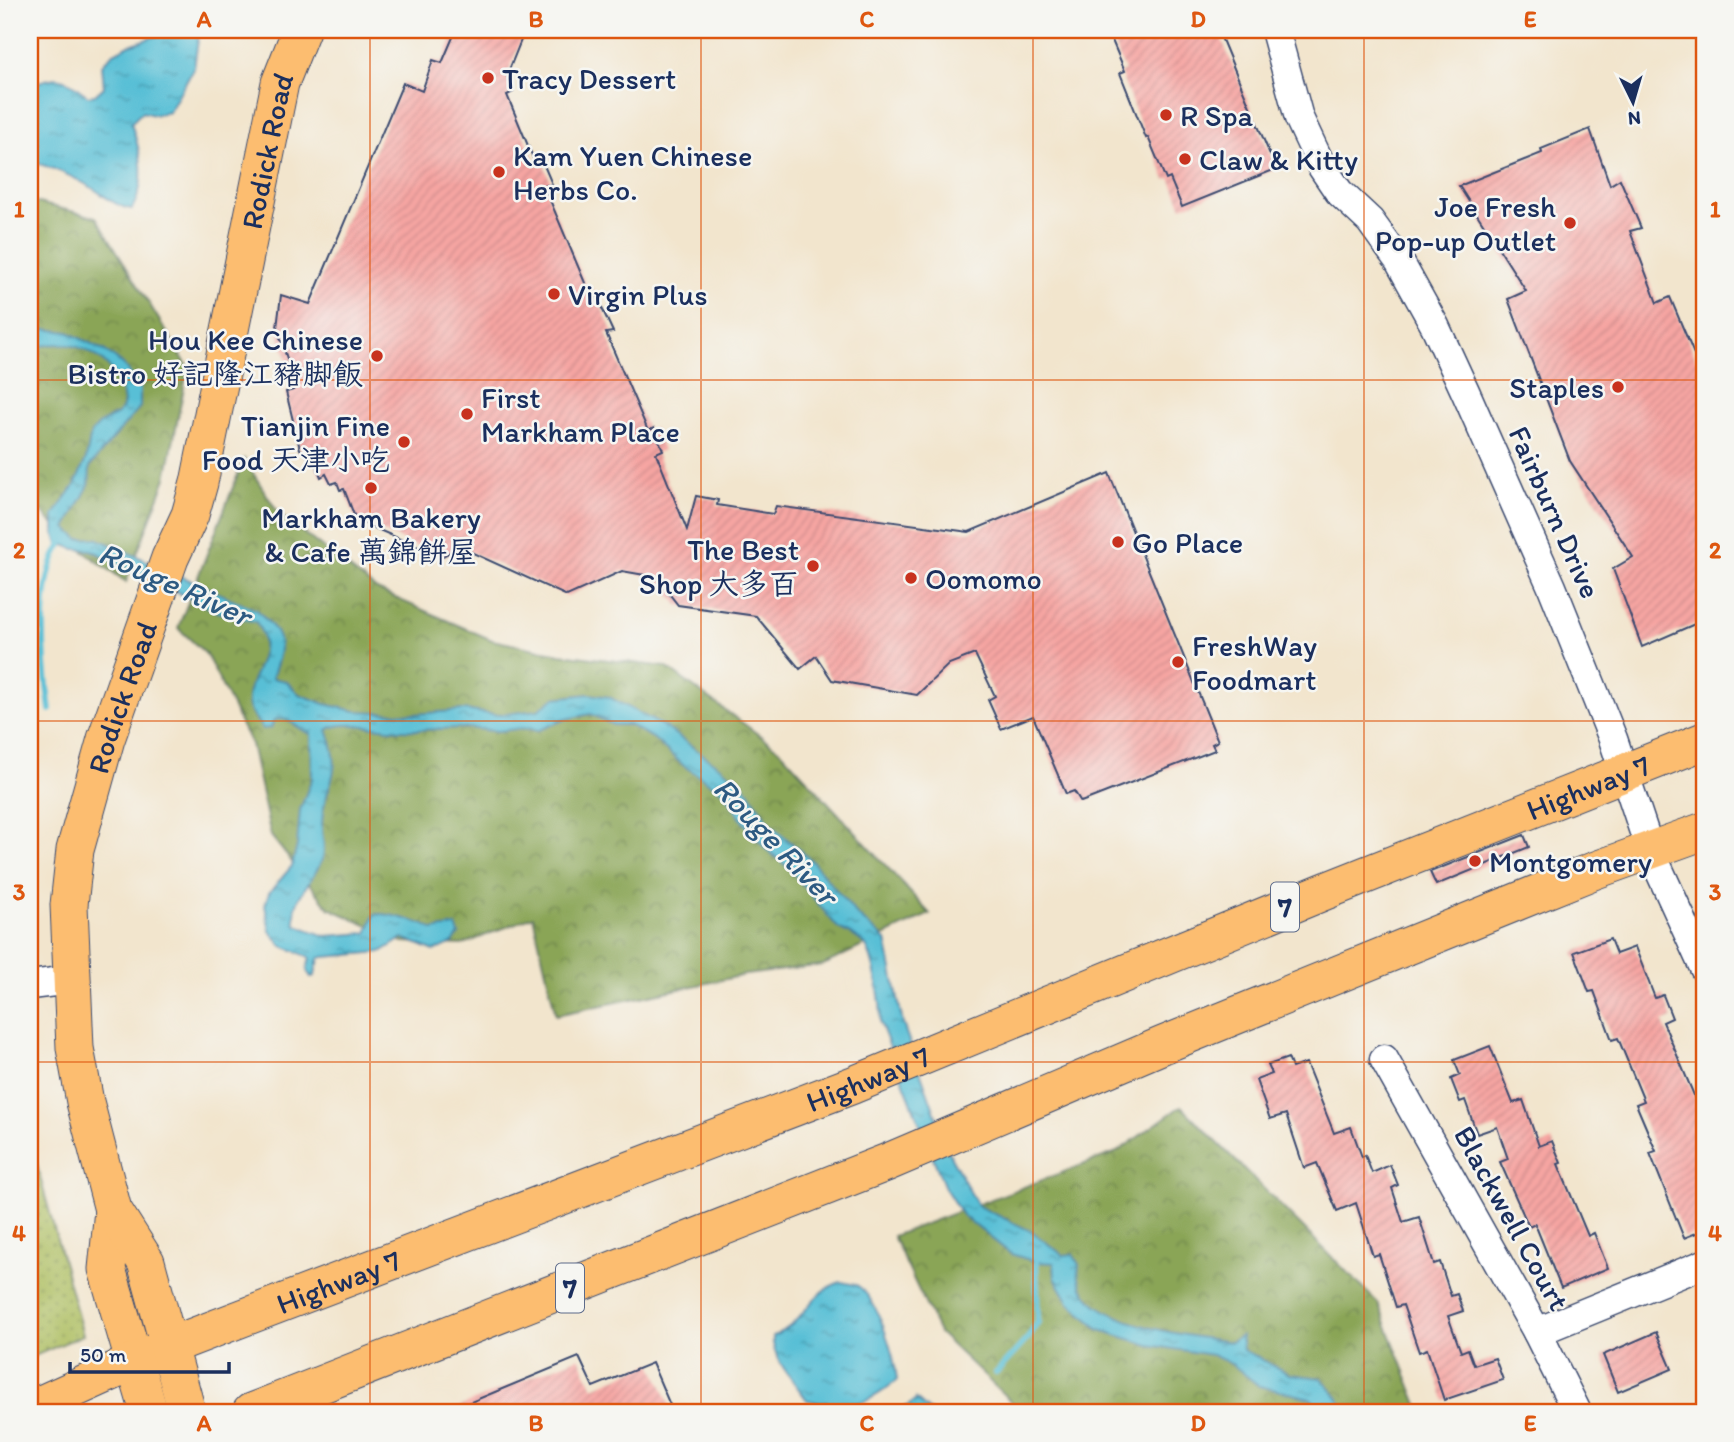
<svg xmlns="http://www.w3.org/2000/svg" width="1734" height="1442" font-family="Itim,'LXGW WenKai TC',sans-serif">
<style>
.grass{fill:url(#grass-dots);stroke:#647660;stroke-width:2}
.forest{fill:url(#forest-crowns);stroke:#526a5a;stroke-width:2}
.water{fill:url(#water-ripples);stroke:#3a779a;stroke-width:2}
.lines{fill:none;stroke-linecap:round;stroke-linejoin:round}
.stream{stroke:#58bfd6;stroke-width:6}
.building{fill:url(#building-hatch)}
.minor-casing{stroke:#3b4a6f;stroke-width:31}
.major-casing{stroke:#3b4a6f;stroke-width:39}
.minor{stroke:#fff;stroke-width:28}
.major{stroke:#fcbd6f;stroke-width:37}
.grid{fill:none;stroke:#de5710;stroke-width:2;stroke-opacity:0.55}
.poi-dot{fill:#c8321e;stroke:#f6f6f2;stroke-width:2.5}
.labels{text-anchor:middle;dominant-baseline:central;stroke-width:5;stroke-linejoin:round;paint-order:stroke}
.shield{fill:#f6f6f2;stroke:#5d6b8a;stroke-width:2}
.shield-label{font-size:28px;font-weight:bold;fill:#1b2f5e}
.poi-label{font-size:30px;fill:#1b2f5e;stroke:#f6f6f2;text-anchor:start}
.street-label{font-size:30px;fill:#1b2f5e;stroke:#f6f6f2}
.water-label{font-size:32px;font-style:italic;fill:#2d5a82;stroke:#f6f6f2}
.neatline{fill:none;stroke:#de5710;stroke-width:2.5}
.grid-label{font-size:23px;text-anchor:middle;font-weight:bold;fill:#de5710}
</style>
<defs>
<pattern id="grass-dots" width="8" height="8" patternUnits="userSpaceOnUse" patternTransform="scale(1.75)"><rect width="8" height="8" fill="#adbe61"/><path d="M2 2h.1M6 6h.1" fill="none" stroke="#8c9b53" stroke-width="1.8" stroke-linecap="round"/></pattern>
<pattern id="forest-crowns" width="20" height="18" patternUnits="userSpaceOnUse" patternTransform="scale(1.75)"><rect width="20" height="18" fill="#8aa557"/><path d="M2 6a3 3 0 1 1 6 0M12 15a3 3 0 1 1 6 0" fill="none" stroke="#70874b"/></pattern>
<pattern id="water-ripples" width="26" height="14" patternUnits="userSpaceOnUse" patternTransform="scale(1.75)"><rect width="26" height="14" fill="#58bfd6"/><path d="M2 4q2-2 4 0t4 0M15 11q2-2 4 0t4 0" fill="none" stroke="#489cb1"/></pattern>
<pattern id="building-hatch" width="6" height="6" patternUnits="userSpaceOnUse" patternTransform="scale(1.75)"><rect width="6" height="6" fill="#f6a5a2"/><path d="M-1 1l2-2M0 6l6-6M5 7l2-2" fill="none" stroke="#d28e8e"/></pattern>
</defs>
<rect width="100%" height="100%" fill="#f6f6f2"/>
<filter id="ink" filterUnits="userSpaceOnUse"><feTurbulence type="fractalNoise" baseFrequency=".0143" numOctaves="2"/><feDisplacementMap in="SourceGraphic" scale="14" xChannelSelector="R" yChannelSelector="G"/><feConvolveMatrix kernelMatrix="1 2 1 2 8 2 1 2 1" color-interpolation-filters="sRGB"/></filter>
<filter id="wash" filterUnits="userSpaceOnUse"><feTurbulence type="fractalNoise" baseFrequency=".00686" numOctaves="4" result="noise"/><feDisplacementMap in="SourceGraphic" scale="28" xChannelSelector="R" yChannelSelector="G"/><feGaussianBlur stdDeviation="1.57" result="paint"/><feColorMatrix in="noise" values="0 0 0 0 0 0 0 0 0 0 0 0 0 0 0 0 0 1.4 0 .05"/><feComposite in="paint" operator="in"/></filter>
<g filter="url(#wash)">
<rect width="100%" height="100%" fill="#f2e5cd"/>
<path class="grass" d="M 30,1140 L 83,1335 L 30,1358 Z"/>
<g class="forest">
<path d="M 30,201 L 96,217 L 188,367 L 166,478 L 126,582 L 69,541 L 30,499 Z"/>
<path d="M 244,459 L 279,514 L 377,590 L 492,640 L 560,654 L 666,667 L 781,751 L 930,914 L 823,965 L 745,975 L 556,1015 L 533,916 L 462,945 L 403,942 L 329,908 L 271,836 L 251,744 L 206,654 L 178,628 Z"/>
<path d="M 1181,1106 L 1378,1303 L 1421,1412 L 1022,1412 L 939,1333 L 893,1236 L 1117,1152 Z"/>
</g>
<g class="water">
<path d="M 174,30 L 197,30 L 199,33 L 194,67 L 169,112 L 154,115 L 142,112 L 131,123 C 141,153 148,180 132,209 C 117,207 105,196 92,188 C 78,179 46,164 30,162 L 30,85 C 61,73 62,77 88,96 L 95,95 L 104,87 L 102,65 L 112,54 L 127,46 Z"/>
<path d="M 45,329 L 68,332 L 104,350 L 123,364 L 140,387 L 140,407 L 90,466 L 89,485 L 66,528 L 79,539 L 96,538 L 257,610 C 284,637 285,642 272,678 L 286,681 L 299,694 L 325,704 L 356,711 L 416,714 L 463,710 L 498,715 L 538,710 L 554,698 L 589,694 L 609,697 L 665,727 L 734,777 L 748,790 L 770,824 L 812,861 L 857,915 L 886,940 L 903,1024 L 951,1157 L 978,1206 L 1031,1231 L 1063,1255 L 1073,1254 L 1079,1265 C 1068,1324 1191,1336 1231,1342 L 1241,1336 L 1243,1350 L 1289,1374 L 1321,1378 L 1338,1397 L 1345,1412 L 1324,1412 L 1310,1398 L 1259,1386 L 1232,1364 L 1212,1355 L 1149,1345 L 1100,1330 L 1069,1302 L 1055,1278 L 1054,1263 L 1036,1262 L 1011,1254 L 962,1215 L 945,1188 L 880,1022 C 883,1008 874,959 866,946 C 860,938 847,932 838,928 L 789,868 L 766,849 L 743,822 L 725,793 L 684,766 L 653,738 L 629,725 L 613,725 L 591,714 L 566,719 L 537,731 C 523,726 514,730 500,731 C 489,732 478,728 467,728 C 446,728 424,731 402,730 C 382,730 342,719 327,730 C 346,779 323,781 322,824 C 321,836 326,845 323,857 C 315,882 289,897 296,925 L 325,936 L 367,933 L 374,915 C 383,911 425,923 433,930 L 456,926 L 459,934 L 453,943 L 434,951 L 403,938 L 381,952 L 324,957 L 319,958 L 318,964 L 317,962 L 315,976 L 311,977 L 307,971 L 310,957 L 282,946 L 270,931 L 265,905 L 269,893 L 292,866 L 297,846 L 300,810 L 312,778 L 311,734 C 296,729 291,716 274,720 L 271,728 L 263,729 C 257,721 248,711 248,701 C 247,674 277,653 256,622 L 218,612 L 91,550 L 75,549 L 58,543 L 54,533 L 54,515 L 75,485 L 86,459 L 91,433 L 101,423 L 118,414 L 124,403 C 120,358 71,332 30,350 L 30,333 Z"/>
<path d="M 841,1282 C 846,1283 854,1284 858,1286 C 878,1299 895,1357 897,1380 C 866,1407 848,1410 807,1400 C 796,1384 770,1357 773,1336 C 805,1324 808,1292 841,1282 Z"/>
<path d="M 916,1399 L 931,1412 L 899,1412 L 916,1400 Z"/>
</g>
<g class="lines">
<g class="stream">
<path d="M 50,710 C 44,667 36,580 61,545 L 60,538"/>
<path d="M 996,1373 L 1028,1338 L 1038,1322 L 1036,1262"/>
</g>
</g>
<g id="blocks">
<g class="building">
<path d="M 456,30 L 525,30 L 507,75 L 513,92 L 507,95 L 536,165 L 543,163 L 552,184 L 544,186 L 588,290 L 593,289 L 613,332 L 606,333 L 648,431 L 654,428 L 663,450 L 656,453 L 687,530 L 696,496 L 718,500 L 717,505 L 773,514 L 776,506 L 969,532 L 1109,473 L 1218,741 L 1212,744 L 1215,750 L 1081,802 L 1074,791 L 1066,794 L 1033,716 L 1001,729 L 988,700 L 995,696 L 975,654 L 949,664 L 917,695 L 832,680 L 816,656 L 800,669 L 756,616 L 678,605 L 656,577 L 622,571 L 567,596 L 460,547 L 441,557 L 356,520 L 344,489 L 340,490 L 337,482 L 331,484 L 326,474 L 321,477 L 316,465 L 300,449 L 286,392 L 293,390 L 288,379 L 293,377 L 277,328 L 281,295 L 310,304 L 403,83 L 422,91 L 433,60 L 442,63 Z"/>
<path d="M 1131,30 L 1218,30 L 1276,169 L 1182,207 L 1170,178 L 1166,180 L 1148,137 L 1146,138 L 1120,73 L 1125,71 L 1111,38 Z"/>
<path d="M 1590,129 L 1610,185 L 1620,179 L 1641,228 L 1630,231 L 1657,303 L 1670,297 L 1704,378 L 1704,620 L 1642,647 L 1613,569 L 1633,557 L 1570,461 L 1508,299 L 1526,291 L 1459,186 L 1542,153 L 1541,149 Z"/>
<path d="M 1524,835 L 1529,847 L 1436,885 L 1430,872 Z"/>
<path d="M 1610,939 L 1616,954 L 1635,947 L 1655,998 L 1663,995 L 1672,1018 L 1663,1022 L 1704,1119 L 1704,1230 L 1684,1238 L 1650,1153 L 1656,1151 L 1636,1104 L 1644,1101 L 1618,1038 L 1612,1040 L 1594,991 L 1589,992 L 1574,952 Z"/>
<path d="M 1490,1046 L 1513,1103 L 1523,1100 L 1539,1146 L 1552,1141 L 1561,1163 L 1558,1164 L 1588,1236 L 1594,1233 L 1608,1268 L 1561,1288 L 1535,1224 L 1529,1227 L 1500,1162 L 1508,1159 L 1497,1127 L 1477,1134 L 1465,1100 L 1460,1102 L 1451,1079 L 1460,1075 L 1454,1060 Z"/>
<path d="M 1288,1058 L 1292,1068 L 1306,1063 L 1334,1133 L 1351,1127 L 1362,1157 L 1365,1155 L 1372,1173 L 1390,1165 L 1398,1185 L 1392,1188 L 1403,1222 L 1419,1217 L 1434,1264 L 1440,1262 L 1451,1296 L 1457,1294 L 1463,1311 L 1448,1316 L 1461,1352 L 1468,1349 L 1474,1365 L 1495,1358 L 1503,1380 L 1444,1400 L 1427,1349 L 1419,1352 L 1403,1305 L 1396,1307 L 1379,1254 L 1373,1256 L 1356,1203 L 1337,1211 L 1317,1163 L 1304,1168 L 1286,1114 L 1270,1119 L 1256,1080 L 1272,1074 L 1268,1065 Z"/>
<path d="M 1656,1332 L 1672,1369 L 1618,1392 L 1603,1355 Z"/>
<path d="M 579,1357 L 593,1387 L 652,1363 L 673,1412 L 447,1412 Z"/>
</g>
</g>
</g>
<g filter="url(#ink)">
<use href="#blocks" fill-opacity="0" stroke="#3b4a6f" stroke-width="2"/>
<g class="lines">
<defs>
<g id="minor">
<path d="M 1275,30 L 1299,118 L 1322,167 L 1339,192 L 1370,221 L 1399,261 L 1435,326 L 1465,391 L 1552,587 L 1613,739 L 1650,850 L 1704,968"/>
<path d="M 30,985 L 71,980"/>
<path d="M 1384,1059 L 1537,1332 L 1577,1412"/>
<path d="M 1537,1332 L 1704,1264"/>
</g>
<g id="major">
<path d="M 113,1210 L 107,1269 L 149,1412"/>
<path id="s1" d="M 30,1409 L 169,1346 L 853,1085 L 1323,892 L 1704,741"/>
<path id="s2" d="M 187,1412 L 146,1262 L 113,1210 L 85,1102 L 75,1048 L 69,905 L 75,850 L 106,739 L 170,558 L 190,515 L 199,483 L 280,83 L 301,30"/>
<path d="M 251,1412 L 888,1162 L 1163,1045 L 1593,871 L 1704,831"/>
</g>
</defs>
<use href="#minor" class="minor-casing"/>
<use href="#major" class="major-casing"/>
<use href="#minor" class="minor"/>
<use href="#major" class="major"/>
</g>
</g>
<path class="grid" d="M 370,30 L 370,1412M 701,30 L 701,1412M 1033,30 L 1033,1412M 1364,30 L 1364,1412M 30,380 L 1704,380M 30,721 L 1704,721M 30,1062 L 1704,1062"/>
<g class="poi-dot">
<circle cx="488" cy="78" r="7"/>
<circle cx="1166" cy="115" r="7"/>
<circle cx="1185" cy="159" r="7"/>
<circle cx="499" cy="172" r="7"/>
<circle cx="1570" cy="223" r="7"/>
<circle cx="554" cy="294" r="7"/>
<circle cx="377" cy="356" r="7"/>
<circle cx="1618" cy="387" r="7"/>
<circle cx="467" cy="414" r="7"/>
<circle cx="404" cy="442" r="7"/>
<circle cx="371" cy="488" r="7"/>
<circle cx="1118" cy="542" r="7"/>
<circle cx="813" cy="566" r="7"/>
<circle cx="911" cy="578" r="7"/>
<circle cx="1178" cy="662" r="7"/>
<circle cx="1475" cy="861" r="7"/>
</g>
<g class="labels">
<g class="shield">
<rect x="1271" y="882.5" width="28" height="49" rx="5"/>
<rect x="556" y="1263.5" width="28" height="49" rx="5"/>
</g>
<g class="shield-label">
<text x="1285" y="907">7</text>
<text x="570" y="1288">7</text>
</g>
<g class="poi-label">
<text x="502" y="78">Tracy Dessert</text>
<text x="1180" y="115">R Spa</text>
<text x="513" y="155">Kam Yuen Chinese<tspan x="513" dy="34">Herbs Co.</tspan></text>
<text x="1199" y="159">Claw &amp; Kitty</text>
<text x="1556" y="206" text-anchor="end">Joe Fresh<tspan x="1556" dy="34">Pop-up Outlet</tspan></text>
<text x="568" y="294">Virgin Plus</text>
<text x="363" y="339" text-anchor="end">Hou Kee Chinese<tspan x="363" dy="34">Bistro 好記隆江豬脚飯</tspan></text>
<text x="1604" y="387" text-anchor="end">Staples</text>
<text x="481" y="397">First<tspan x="481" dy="34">Markham Place</tspan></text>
<text x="390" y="425" text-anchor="end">Tianjin Fine<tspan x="390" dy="34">Food 天津小吃</tspan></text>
<text x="371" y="517" text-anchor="middle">Markham Bakery<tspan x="371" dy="34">&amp; Cafe 萬錦餅屋</tspan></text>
<text x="1132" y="542">Go Place</text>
<text x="799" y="549" text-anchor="end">The Best<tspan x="799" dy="34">Shop 大多百</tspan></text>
<text x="925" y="578">Oomomo</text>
<text x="1192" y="645">FreshWay<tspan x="1192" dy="34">Foodmart</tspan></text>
<text x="1489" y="861">Montgomery</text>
</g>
<g class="street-label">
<text stroke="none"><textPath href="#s2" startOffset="1309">Rodick Road</textPath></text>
<text transform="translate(1555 512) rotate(66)">Fairburn Drive</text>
<text stroke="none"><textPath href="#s2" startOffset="742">Rodick Road</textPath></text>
<text stroke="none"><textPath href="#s1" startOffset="1678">Highway 7</textPath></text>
<text stroke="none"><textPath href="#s1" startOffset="901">Highway 7</textPath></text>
<text transform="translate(1512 1218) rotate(61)">Blackwell Court</text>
<text stroke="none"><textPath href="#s1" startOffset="334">Highway 7</textPath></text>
</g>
<g class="water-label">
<text transform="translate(175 584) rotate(24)">Rouge River</text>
<text transform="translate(776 841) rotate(46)">Rouge River</text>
</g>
</g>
<rect width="1734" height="1442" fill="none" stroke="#f6f6f2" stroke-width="77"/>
<g transform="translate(1633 102) rotate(175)" stroke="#f6f6f2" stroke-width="5" paint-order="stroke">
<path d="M0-5L12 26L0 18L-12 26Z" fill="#1b2f5e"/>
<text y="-10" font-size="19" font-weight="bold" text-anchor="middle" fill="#1b2f5e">N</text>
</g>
<path d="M70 1362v10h159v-10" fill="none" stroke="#1b2f5e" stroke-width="3.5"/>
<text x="80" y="1362" font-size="21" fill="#1b2f5e" stroke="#f6f6f2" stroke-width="5" paint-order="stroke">50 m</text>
<rect x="38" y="38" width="1658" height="1366" class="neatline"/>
<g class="grid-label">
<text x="204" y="27">A</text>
<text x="536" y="27">B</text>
<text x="867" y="27">C</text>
<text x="1198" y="27">D</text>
<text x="1530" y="27">E</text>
<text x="19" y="217">1</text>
<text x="1715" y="217">1</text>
<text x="19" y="558">2</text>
<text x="1715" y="558">2</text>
<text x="19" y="900">3</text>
<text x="1715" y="900">3</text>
<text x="19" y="1241">4</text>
<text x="1715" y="1241">4</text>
<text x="204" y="1431">A</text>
<text x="536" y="1431">B</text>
<text x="867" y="1431">C</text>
<text x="1198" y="1431">D</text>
<text x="1530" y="1431">E</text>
</g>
</svg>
